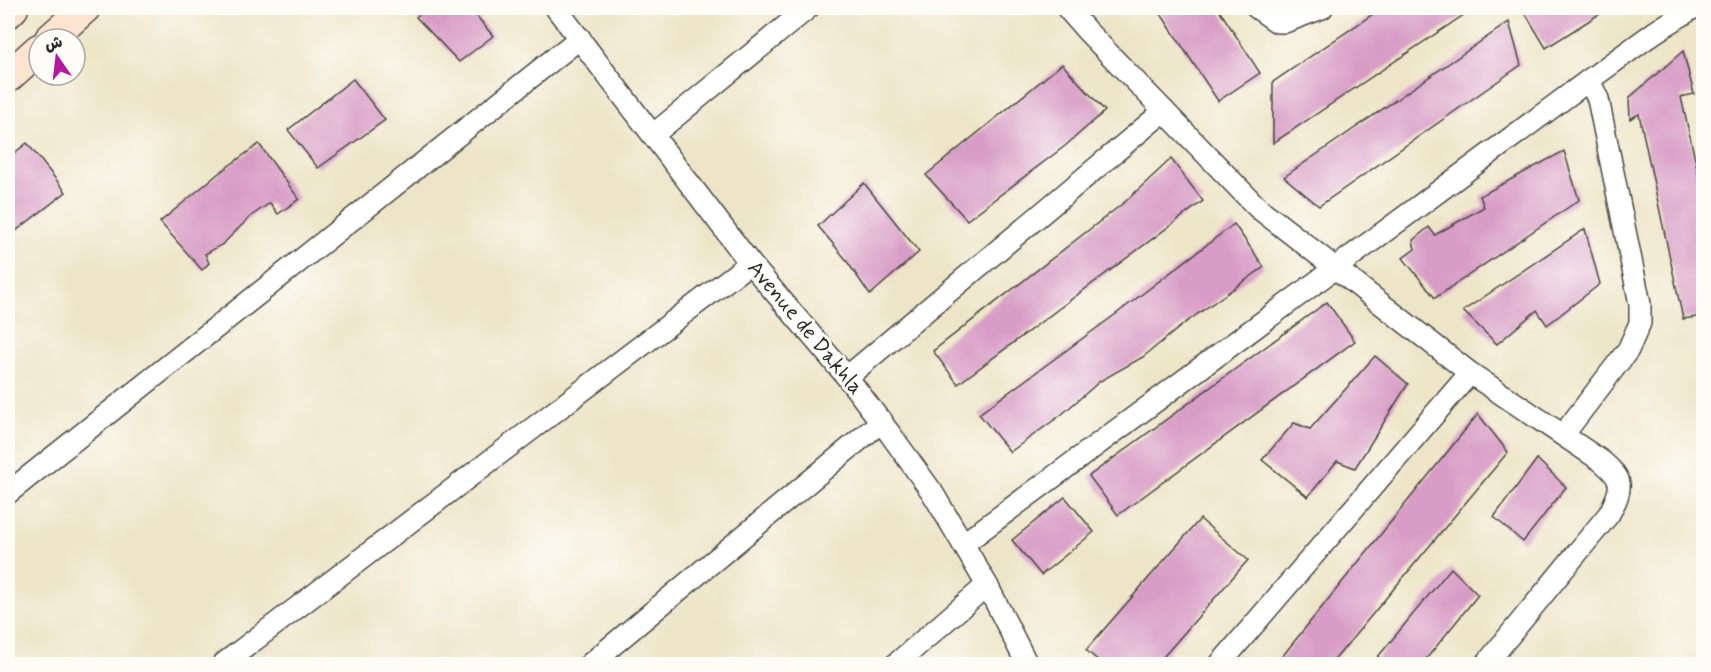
<svg xmlns="http://www.w3.org/2000/svg" width="1711" height="672" font-family="Mynerve,'Playpen Sans Arabic',sans-serif">
<style>
.building{fill:#d89cc6}
.lines{fill:none;stroke-linecap:round;stroke-linejoin:round}
.minor-casing{stroke:#484743;stroke-width:24}
.secondary-casing{stroke:#484743;stroke-width:33}
.minor{stroke:#fff;stroke-width:21}
.secondary{stroke:#fde4d1;stroke-width:30}
.labels{text-anchor:middle;dominant-baseline:central;stroke-width:6;stroke-linejoin:round;paint-order:stroke}
.street-label{font-size:22px;fill:#2b2b2b;stroke:#fdfcf7}
</style>
<rect width="100%" height="100%" fill="#fdfcf7"/>
<filter id="ink" filterUnits="userSpaceOnUse"><feTurbulence type="fractalNoise" baseFrequency=".0167" numOctaves="2"/><feDisplacementMap in="SourceGraphic" scale="12" xChannelSelector="R" yChannelSelector="G"/><feConvolveMatrix kernelMatrix="1 2 1 2 8 2 1 2 1" color-interpolation-filters="sRGB"/></filter>
<filter id="wash" filterUnits="userSpaceOnUse"><feTurbulence type="fractalNoise" baseFrequency=".008" numOctaves="4" result="noise"/><feDisplacementMap in="SourceGraphic" scale="24" xChannelSelector="R" yChannelSelector="G"/><feGaussianBlur stdDeviation="1.35" result="paint"/><feColorMatrix in="noise" values="0 0 0 0 0 0 0 0 0 0 0 0 0 0 0 0 0 1.4 0 .05"/><feComposite in="paint" operator="in"/></filter>
<g filter="url(#wash)">
<rect width="100%" height="100%" fill="#eee5c8"/>
<g id="blocks">
<g class="building">
<path d="M 427,8 L 470,8 L 493,36 L 459,62 L 416,17 Z"/>
<path d="M 1157,8 L 1218,8 L 1260,73 L 1218,101 Z"/>
<path d="M 1382,8 L 1474,8 L 1273,143 L 1273,82 Z"/>
<path d="M 1522,8 L 1609,8 L 1546,48 Z"/>
<path d="M 1509,22 L 1521,65 L 1319,206 L 1284,177 Z"/>
<path d="M 1683,51 L 1694,94 L 1681,97 L 1704,199 L 1704,316 L 1683,319 L 1639,114 L 1630,119 L 1629,98 Z"/>
<path d="M 1062,64 L 1105,111 L 1065,146 L 967,220 L 926,175 Z"/>
<path d="M 353,79 L 385,120 L 318,168 L 288,130 Z"/>
<path d="M 27,143 L 66,192 L 8,237 L 8,158 Z"/>
<path d="M 259,144 L 299,199 L 278,214 L 270,203 L 251,216 L 223,244 L 205,254 L 209,263 L 202,270 L 160,222 L 219,173 Z"/>
<path d="M 1564,151 L 1579,200 L 1435,298 L 1403,258 L 1415,249 L 1413,240 L 1429,227 L 1435,235 L 1484,207 L 1480,196 Z"/>
<path d="M 1171,159 L 1203,201 L 958,384 L 933,351 L 1126,201 Z"/>
<path d="M 864,183 L 919,252 L 870,295 L 844,257 L 818,226 Z"/>
<path d="M 1234,224 L 1264,267 L 1185,323 L 1143,357 L 1100,381 L 1061,415 L 1010,452 L 979,414 L 1116,314 Z"/>
<path d="M 1585,229 L 1600,284 L 1547,325 L 1537,310 L 1497,344 L 1463,311 Z"/>
<path d="M 1327,302 L 1355,341 L 1118,515 L 1089,476 Z"/>
<path d="M 1375,356 L 1408,384 L 1355,468 L 1337,461 L 1308,497 L 1262,460 L 1294,423 L 1310,429 Z"/>
<path d="M 1478,414 L 1508,452 L 1331,664 L 1276,664 Z"/>
<path d="M 1537,459 L 1566,487 L 1523,542 L 1494,517 Z"/>
<path d="M 1065,497 L 1094,532 L 1041,575 L 1012,540 Z"/>
<path d="M 1200,519 L 1248,560 L 1157,664 L 1102,664 L 1086,650 Z"/>
<path d="M 1451,568 L 1478,595 L 1422,664 L 1372,664 Z"/>
</g>
</g>
</g>
<g filter="url(#ink)">
<use href="#blocks" fill-opacity="0" stroke="#484743" stroke-width="1.5"/>
<g class="lines">
<defs>
<g id="minor">
<path d="M 556,8 L 750,263 L 847,377 L 891,435 L 932,492 L 963,544 L 987,585 L 1027,664"/>
<path d="M 1067,8 L 1086,30 L 1257,207 L 1470,373 L 1600,460 C 1625,480 1623,487 1609,514 L 1486,664"/>
<path d="M 1257,8 L 1277,22 L 1285,22 L 1322,8"/>
<path d="M 654,134 L 808,8"/>
<path d="M 847,377 L 1164,111"/>
<path d="M 1563,435 L 1628,350 L 1640,323 L 1640,304 L 1598,99 L 1589,80"/>
<path d="M 8,493 L 580,38"/>
<path d="M 963,544 L 1589,80 L 1655,32 L 1693,8"/>
<path d="M 223,664 L 750,263"/>
<path d="M 590,664 L 882,421"/>
<path d="M 896,664 L 987,585"/>
<path d="M 1220,664 L 1470,373"/>
</g>
<g id="secondary">
<path d="M 8,13 L 13,8"/>
<path d="M 50,39 L 85,8"/>
<path d="M 8,77 L 39,49"/>
</g>
</defs>
<use href="#minor" class="minor-casing"/>
<use href="#secondary" class="secondary-casing"/>
<use href="#minor" class="minor"/>
<use href="#secondary" class="secondary"/>
</g>
</g>
<g class="labels">
<g class="street-label">
<text transform="translate(805 328) rotate(50)">Avenue de Dakhla</text>
</g>
</g>
<rect width="1711" height="672" fill="none" stroke="#fdfcf7" stroke-width="30"/>
<g transform="translate(57 57) rotate(346)"><circle r="28" fill="#fdfcf7" stroke="#a9a8a5" stroke-width="1.5"/>
<path d="M0-4.5L10 22L0 15L-10 22Z" fill="#b5179e"/>
<text y="-9" font-size="16" font-weight="bold" text-anchor="middle" fill="#2b2b2b">ش</text>
</g>
</svg>
